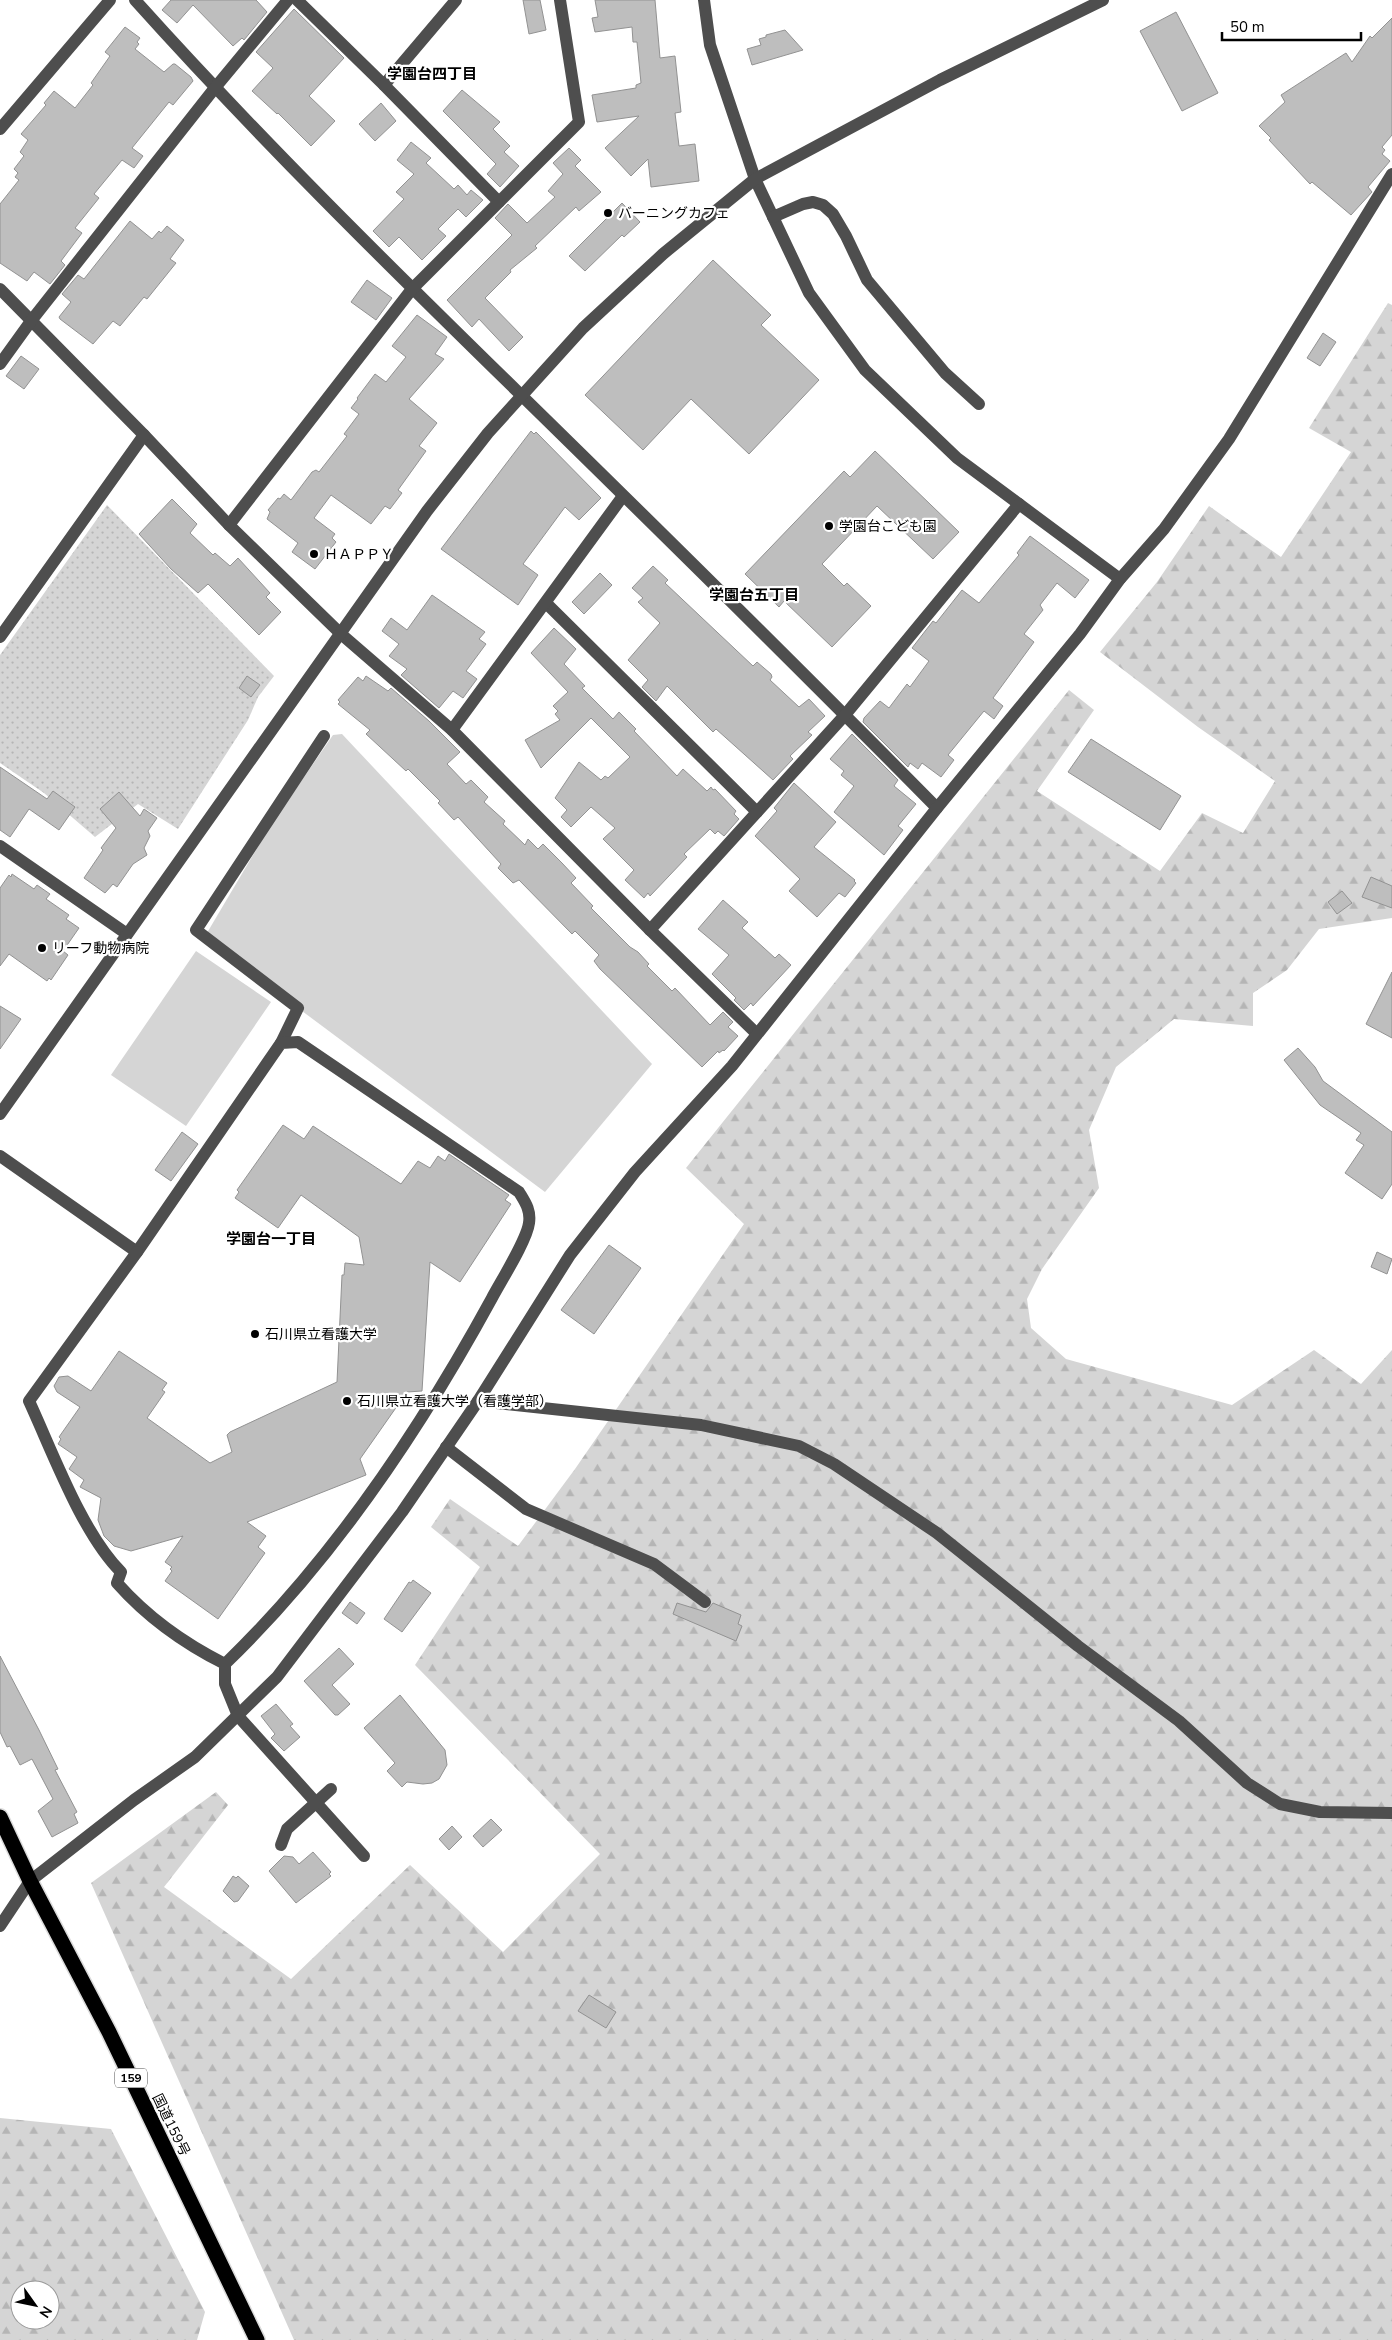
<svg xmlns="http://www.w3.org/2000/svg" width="1392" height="2340" font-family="'Nunito Sans','Noto Sans JP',sans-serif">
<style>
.grass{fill:#d5d5d5}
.forest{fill:url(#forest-firs);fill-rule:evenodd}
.park{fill:url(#park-dots)}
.building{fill:#bebebe;stroke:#929292}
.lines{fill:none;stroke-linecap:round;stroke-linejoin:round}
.highway-casing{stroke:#dbdbdb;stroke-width:18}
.minor{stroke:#4e4e4e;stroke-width:12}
.highway{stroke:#000;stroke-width:15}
.poi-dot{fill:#000;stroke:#fff;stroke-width:2}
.labels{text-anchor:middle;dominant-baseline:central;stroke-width:4.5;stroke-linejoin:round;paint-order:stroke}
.shield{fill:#fff;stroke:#4c4c4c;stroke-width:1}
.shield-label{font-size:12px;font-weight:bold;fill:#000}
.poi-label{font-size:14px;fill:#000;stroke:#fff;text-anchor:start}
.street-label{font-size:14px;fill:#000;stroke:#fff}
.neighbourhood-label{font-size:15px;font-weight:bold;fill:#000;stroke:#fff}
</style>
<defs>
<pattern id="forest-firs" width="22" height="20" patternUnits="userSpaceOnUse" patternTransform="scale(1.25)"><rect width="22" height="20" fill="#d5d5d5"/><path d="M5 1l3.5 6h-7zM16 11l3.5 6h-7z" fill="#b5b5b5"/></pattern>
<pattern id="park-dots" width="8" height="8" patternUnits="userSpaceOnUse" patternTransform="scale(1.25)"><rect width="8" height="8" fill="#d5d5d5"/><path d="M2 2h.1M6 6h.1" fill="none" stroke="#b5b5b5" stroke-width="1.8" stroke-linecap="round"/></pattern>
</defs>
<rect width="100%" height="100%" fill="#fff"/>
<g class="grass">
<path d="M 342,734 L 652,1064 L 545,1192 L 204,938 L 269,828 L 333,735 Z"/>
<path d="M 196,951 L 271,1002 L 186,1126 L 111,1075 Z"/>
</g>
<g class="forest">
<path d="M 1388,303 L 1392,305 L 1392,918 L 1319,929 L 1287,970 L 1253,993 L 1253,1026 L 1174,1019 L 1116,1067 L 1089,1130 L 1099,1188 L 1042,1269 L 1027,1299 L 1031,1328 L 1066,1359 L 1232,1405 L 1314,1350 L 1361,1384 L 1392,1350 L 1392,2340 L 294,2340 L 91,1883 L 216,1792 L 228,1805 L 164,1887 L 291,1979 L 410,1865 L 503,1952 L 600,1854 L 415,1665 L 480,1567 L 431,1527 L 450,1499 L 518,1546 L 575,1469 L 744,1224 L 686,1168 L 1069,690 L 1094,710 L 1037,791 L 1160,871 L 1202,813 L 1243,833 L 1275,781 L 1198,727 L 1100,652 L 1157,582 L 1209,506 L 1281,557 L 1351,452 L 1309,428 Z"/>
<path d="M 0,2118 L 111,2129 L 205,2312 L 197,2340 L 0,2340 ZM 20,2290 L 50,2290 L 50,2320 L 20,2320 Z"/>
</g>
<path class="park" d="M 107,505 L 274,676 L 258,697 L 248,720 L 178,829 L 138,804 L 95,837 L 44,793 L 0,763 L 0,655 Z"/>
<g class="building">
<path d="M 171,0 L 256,0 L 267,12 L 244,40 L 242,38 L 233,46 L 193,5 L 177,23 L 162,10 Z"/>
<path d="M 523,0 L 540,0 L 546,30 L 529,34 Z"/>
<path d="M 595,0 L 655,0 L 660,58 L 675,56 L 681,112 L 675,113 L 679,146 L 695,144 L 699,181 L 651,187 L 648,159 L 631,176 L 605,148 L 639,116 L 597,122 L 592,95 L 636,88 L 636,85 L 641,83 L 637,42 L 633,42 L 632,27 L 595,32 L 592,18 L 598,17 Z"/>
<path d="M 294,9 L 344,58 L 309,96 L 335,121 L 311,146 L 278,113 L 277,114 L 252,91 L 273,68 L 256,52 Z"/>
<path d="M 1176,12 L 1218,93 L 1182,111 L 1140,31 Z"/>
<path d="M 1392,18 L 1392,135 L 1382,147 L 1385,150 L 1382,154 L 1390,161 L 1368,187 L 1372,192 L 1351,215 L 1312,182 L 1310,184 L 1269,140 L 1271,138 L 1259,126 L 1285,102 L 1281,95 L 1346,53 L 1352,62 L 1370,36 L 1372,38 Z"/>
<path d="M 125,27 L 140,38 L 137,42 L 139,44 L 135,49 L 164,72 L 173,64 L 175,64 L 191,77 L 193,81 L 173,105 L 169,102 L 132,148 L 143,156 L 134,168 L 122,160 L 94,194 L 99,198 L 75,228 L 82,233 L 61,261 L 65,265 L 50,284 L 34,272 L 27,281 L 0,263 L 0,204 L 19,180 L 15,177 L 18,173 L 14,169 L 24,156 L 20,152 L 28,140 L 21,134 L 46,105 L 44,103 L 54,91 L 75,108 L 93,85 L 91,83 L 110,56 L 105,52 Z"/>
<path d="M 785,30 L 803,50 L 752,65 L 747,49 L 761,45 L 759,39 L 766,37 L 766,35 Z"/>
<path d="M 462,90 L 500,122 L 493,129 L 510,146 L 504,152 L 519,166 L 500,187 L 487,174 L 496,164 L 443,111 Z"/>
<path d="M 381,103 L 396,121 L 375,141 L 359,124 Z"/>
<path d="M 411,142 L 431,158 L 426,163 L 454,189 L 458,185 L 467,195 L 471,190 L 483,200 L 466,217 L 458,209 L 438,229 L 446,236 L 422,260 L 399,237 L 389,247 L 373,231 L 404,199 L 396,192 L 414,174 L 397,160 Z"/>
<path d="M 569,148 L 581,160 L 575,166 L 601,192 L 579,211 L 576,207 L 535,246 L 537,248 L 510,270 L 511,272 L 485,298 L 523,337 L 509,351 L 479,319 L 472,327 L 447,300 L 512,235 L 495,218 L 508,204 L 527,223 L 555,197 L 548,191 L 563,174 L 553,163 Z"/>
<path d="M 622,203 L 640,222 L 624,237 L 622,235 L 585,271 L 569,256 Z"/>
<path d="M 130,221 L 152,239 L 159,231 L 161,233 L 167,226 L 184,240 L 170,259 L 176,263 L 147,299 L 144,297 L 120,326 L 113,321 L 93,344 L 60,319 L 59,317 L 71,302 L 62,294 L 78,275 L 84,279 Z"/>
<path d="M 713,260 L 771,315 L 761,325 L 819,380 L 749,454 L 691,399 L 643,450 L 585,395 Z"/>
<path d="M 367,280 L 392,298 L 376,320 L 351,302 Z"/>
<path d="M 417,315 L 447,337 L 435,354 L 444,359 L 409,399 L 437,423 L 419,446 L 426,451 L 398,490 L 402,493 L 390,509 L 385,506 L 371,524 L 331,495 L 314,518 L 335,534 L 332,538 L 336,542 L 315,569 L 292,552 L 298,543 L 267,519 L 270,512 L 268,510 L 278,498 L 280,499 L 284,494 L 291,500 L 312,472 L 316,470 L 319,472 L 347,436 L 344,434 L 359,414 L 351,408 L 358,399 L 357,398 L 375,374 L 386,382 L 406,357 L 392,346 Z"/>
<path d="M 1323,333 L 1336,342 L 1320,366 L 1307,358 Z"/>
<path d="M 21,356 L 39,369 L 24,389 L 6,376 Z"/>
<path d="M 531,431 L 534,434 L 536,432 L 601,498 L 579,520 L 565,507 L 523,564 L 538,575 L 518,605 L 441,549 Z"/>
<path d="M 875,451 L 959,532 L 933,559 L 877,506 L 822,564 L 844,586 L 847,583 L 871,606 L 832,647 L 784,601 L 779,607 L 745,574 L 844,471 L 850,477 Z"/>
<path d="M 172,499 L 197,524 L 190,533 L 213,555 L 215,553 L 230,566 L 238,558 L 270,593 L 266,597 L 281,612 L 259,635 L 208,584 L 198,593 L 171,569 L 139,534 Z"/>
<path d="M 1030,536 L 1089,580 L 1075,598 L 1057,583 L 1040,605 L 1043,610 L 1024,634 L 1034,642 L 993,698 L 1003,706 L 994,719 L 984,711 L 948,755 L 954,760 L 941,777 L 922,763 L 918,769 L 910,763 L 908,767 L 863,722 L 864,718 L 880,701 L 889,708 L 907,684 L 910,687 L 929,661 L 912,648 L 933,621 L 936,623 L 962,590 L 979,603 L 1019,555 L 1017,553 Z"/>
<path d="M 653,566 L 668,580 L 665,583 L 753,666 L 757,662 L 771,674 L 772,677 L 770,680 L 799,707 L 809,699 L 825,716 L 808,732 L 812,735 L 790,756 L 793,759 L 773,780 L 716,729 L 713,732 L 667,686 L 656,701 L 642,687 L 648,680 L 628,660 L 660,623 L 638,602 L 643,598 L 632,588 Z"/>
<path d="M 600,573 L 612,585 L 584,614 L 572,602 Z"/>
<path d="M 432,595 L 485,632 L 479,639 L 486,644 L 466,671 L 477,679 L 463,698 L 453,691 L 439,708 L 401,675 L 407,669 L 389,656 L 399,644 L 382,631 L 391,618 L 407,630 Z"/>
<path d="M 554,628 L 576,649 L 564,664 L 585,686 L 582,688 L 613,719 L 619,712 L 636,729 L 634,731 L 677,776 L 683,769 L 707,791 L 711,787 L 713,790 L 715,789 L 736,811 L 734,814 L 739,819 L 724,836 L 718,831 L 715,834 L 710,829 L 684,854 L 687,857 L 650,896 L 648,893 L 644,898 L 625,880 L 634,870 L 603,839 L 615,828 L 591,807 L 571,827 L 561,817 L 567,810 L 555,798 L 579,762 L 601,780 L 605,776 L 608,778 L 630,757 L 591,718 L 541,768 L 525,740 L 560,720 L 555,714 L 558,711 L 553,706 L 568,692 L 531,653 Z"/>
<path d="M 247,676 L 260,685 L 251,697 L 239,688 Z"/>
<path d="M 366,676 L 388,691 L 391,688 L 429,721 L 460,752 L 447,764 L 466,784 L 471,780 L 488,797 L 484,802 L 505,821 L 503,824 L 525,845 L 528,839 L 538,849 L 543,844 L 562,863 L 576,878 L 571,883 L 593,906 L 591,908 L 630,947 L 638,952 L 649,964 L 647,966 L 672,991 L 675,988 L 710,1025 L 723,1012 L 733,1022 L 728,1027 L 738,1036 L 724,1051 L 723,1050 L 719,1053 L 718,1051 L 702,1067 L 600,969 L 594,961 L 599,955 L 575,931 L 572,934 L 519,880 L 513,883 L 498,868 L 501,864 L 458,817 L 454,820 L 438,803 L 440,801 L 408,769 L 406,771 L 366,734 L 370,730 L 338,704 L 340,702 L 338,700 L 358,677 L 363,681 Z"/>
<path d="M 852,734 L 898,780 L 894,786 L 916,804 L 898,826 L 903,830 L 884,855 L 834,812 L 854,786 L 841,775 L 844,771 L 830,759 Z"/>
<path d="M 1091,739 L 1181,796 L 1160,830 L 1068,772 Z"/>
<path d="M 0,767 L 47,799 L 53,791 L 75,807 L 59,830 L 29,809 L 10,837 L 0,830 Z"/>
<path d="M 794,783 L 836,822 L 814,847 L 855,880 L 854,881 L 856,883 L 845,897 L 839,893 L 817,917 L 789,891 L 800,879 L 755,836 L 777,811 L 774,808 Z"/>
<path d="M 119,792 L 140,816 L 144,809 L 157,818 L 148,831 L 150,836 L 144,848 L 147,855 L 133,864 L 117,887 L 113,884 L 105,893 L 84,878 L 103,850 L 101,848 L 116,828 L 100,809 Z"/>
<path d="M 12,874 L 34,889 L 37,885 L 50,894 L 46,899 L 69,915 L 66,919 L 79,928 L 63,951 L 68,955 L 51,980 L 49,978 L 47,981 L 9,954 L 0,966 L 0,888 L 9,875 L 11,877 Z"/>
<path d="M 1371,877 L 1392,886 L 1392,908 L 1362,897 Z"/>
<path d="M 1342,891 L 1352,903 L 1337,914 L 1328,902 Z"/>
<path d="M 723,900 L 748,922 L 742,928 L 775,958 L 779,954 L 791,965 L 753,1006 L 751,1003 L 744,1010 L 734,1000 L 736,998 L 712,974 L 729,955 L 698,929 Z"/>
<path d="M 1392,972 L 1392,1038 L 1366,1024 Z"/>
<path d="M 0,1006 L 21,1019 L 0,1049 Z"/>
<path d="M 1298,1048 L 1315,1067 L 1323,1081 L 1392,1132 L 1392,1184 L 1382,1199 L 1345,1173 L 1364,1145 L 1356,1140 L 1361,1133 L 1320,1105 L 1284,1060 Z"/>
<path d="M 283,1125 L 304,1139 L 313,1126 L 401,1184 L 418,1161 L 430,1168 L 438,1156 L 445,1161 L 449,1154 L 509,1195 L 505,1200 L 511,1204 L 460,1282 L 430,1262 L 422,1391 L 407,1392 L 360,1459 L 366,1475 L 247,1522 L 266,1536 L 258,1547 L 265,1553 L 218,1619 L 165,1581 L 172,1571 L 170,1569 L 172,1567 L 165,1562 L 183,1536 L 131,1551 L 114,1546 L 104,1536 L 98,1520 L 101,1498 L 80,1487 L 84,1480 L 69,1469 L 77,1457 L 58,1444 L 61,1439 L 59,1437 L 80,1407 L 57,1392 L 54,1386 L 59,1377 L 68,1376 L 91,1391 L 119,1351 L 167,1383 L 162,1390 L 165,1392 L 147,1418 L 210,1463 L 232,1452 L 227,1435 L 230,1432 L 337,1382 L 342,1275 L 344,1275 L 345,1263 L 364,1265 L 359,1237 L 301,1195 L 278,1228 L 235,1198 L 239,1192 L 237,1190 Z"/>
<path d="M 182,1132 L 198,1144 L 171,1181 L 155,1170 Z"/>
<path d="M 609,1245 L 641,1268 L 594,1334 L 561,1310 Z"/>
<path d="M 1377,1252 L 1392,1259 L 1387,1274 L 1371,1267 Z"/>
<path d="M 413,1580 L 431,1593 L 402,1632 L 384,1619 L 409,1582 L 411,1583 Z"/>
<path d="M 350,1602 L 365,1613 L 357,1624 L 342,1613 Z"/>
<path d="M 677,1603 L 706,1612 L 713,1603 L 741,1615 L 738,1624 L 742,1626 L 736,1641 L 673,1614 Z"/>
<path d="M 339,1648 L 354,1664 L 332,1685 L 350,1704 L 338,1715 L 335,1715 L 304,1681 Z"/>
<path d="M 0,1656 L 39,1730 L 58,1769 L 55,1770 L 77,1812 L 74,1814 L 78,1823 L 52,1837 L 38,1811 L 53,1799 L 32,1759 L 20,1765 L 10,1746 L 7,1747 L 0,1732 Z"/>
<path d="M 400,1695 L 445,1750 L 447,1765 L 439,1779 L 432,1783 L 423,1784 L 407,1782 L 402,1787 L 387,1771 L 395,1763 L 364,1728 Z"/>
<path d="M 276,1704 L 293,1724 L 290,1726 L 300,1737 L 284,1751 L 271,1738 L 275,1734 L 261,1716 Z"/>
<path d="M 491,1819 L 502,1830 L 483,1847 L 473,1836 Z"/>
<path d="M 452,1826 L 462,1837 L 449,1850 L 439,1839 Z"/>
<path d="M 313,1852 L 331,1872 L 329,1874 L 331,1876 L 296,1903 L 269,1871 L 284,1856 L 293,1857 L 299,1864 Z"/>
<path d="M 233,1876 L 236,1878 L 238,1876 L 249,1886 L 238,1901 L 234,1902 L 223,1891 Z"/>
<path d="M 589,1995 L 616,2012 L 606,2028 L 578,2011 Z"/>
</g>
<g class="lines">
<defs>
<path id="highway" d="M 0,1817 L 30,1881 L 109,2032 L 257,2340"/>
</defs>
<use href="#highway" class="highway-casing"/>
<g class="minor">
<path d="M 135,0 C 257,136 388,265 519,393 C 659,530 799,668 937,808"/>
<path d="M 297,0 L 384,85"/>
<path d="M 456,0 L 384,85 L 499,202"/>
<path d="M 704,0 L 710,45 L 755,179 L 809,293 L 865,370 L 957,458 L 1120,579"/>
<path d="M 0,129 L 110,0"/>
<path d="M 773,217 L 803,204 L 813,202 L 823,205 L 833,214 L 846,236 L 867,280 L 945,373 L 979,404"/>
<path d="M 0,289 L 144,435 L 229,525 L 341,634 L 452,730 L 650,930 L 757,1034"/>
<path d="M 0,364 L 31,321 L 214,89 L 288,0"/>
<path d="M 229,525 L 412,289 L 579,122 L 560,0"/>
<path d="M 546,603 L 757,812"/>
<path d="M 0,637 L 144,435"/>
<path d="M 452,730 L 623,496"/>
<path d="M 0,846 L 127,934"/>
<path d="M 650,930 L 845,715 L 1019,504"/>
<path d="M 281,1043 L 298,1008 L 196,930 L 324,736"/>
<path d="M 0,1114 L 427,511 L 488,433 L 583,328 L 663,254 L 755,179 L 940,80 L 1103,0"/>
<path d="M 0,1156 L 137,1252 L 281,1043 L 298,1042 L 519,1192 C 525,1202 531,1210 529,1223 C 527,1240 501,1281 492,1298 C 420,1430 334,1559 225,1664"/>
<path d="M 137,1252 L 29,1401 C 53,1453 82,1533 121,1572 L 117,1583 C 148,1618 183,1643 225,1664 L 225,1684 L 238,1716 L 364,1856"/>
<path d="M 478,1401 L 701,1425 L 799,1446 L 834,1464 L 937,1533 L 1078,1646 L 1179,1721 L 1247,1783 L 1280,1804 L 1320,1812 L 1392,1813"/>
<path d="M 446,1447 L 526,1509 L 654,1564 L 705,1602"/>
<path d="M 281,1845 L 287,1829 L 331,1789"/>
<path d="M 0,1926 L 30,1881 L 134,1800 L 195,1757 L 277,1677 L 402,1512 L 478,1401 L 570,1255 L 635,1172 L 732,1066 L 937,808 L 1080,634 L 1120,579 L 1164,529 L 1229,439 L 1392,174"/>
</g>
<use href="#highway" class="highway"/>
</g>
<g class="poi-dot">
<circle cx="608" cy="213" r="5"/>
<circle cx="829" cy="526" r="5"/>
<circle cx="314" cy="554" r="5"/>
<circle cx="42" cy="948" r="5"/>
<circle cx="255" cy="1334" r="5"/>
<circle cx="347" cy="1401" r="5"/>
</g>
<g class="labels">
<rect class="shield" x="115" y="2068.5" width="32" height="19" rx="4"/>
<g class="shield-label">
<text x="131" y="2078">159</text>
</g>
<g class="poi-label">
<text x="618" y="213">バーニングカフェ</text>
<text x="839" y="526">学園台こども園</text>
<text x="324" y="554">ＨＡＰＰＹ</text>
<text x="52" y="948">リーフ動物病院</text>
<text x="265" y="1334">石川県立看護大学</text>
<text x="357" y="1401">石川県立看護大学（看護学部）</text>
</g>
<g class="street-label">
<text transform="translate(171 2125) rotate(64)">国道159号</text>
</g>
<g class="neighbourhood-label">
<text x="432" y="74">学園台四丁目</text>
<text x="754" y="595">学園台五丁目</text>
<text x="271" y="1239">学園台一丁目</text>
</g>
</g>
<g transform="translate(35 2305) rotate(123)"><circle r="24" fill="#ffffff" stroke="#999999"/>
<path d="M0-4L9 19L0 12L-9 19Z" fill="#000000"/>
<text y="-8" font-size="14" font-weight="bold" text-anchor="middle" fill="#000000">N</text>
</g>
<path d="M1222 32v8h139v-8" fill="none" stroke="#000000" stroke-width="2.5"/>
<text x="1230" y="32" font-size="15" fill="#000000" stroke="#ffffff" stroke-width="4" paint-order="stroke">50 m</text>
</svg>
